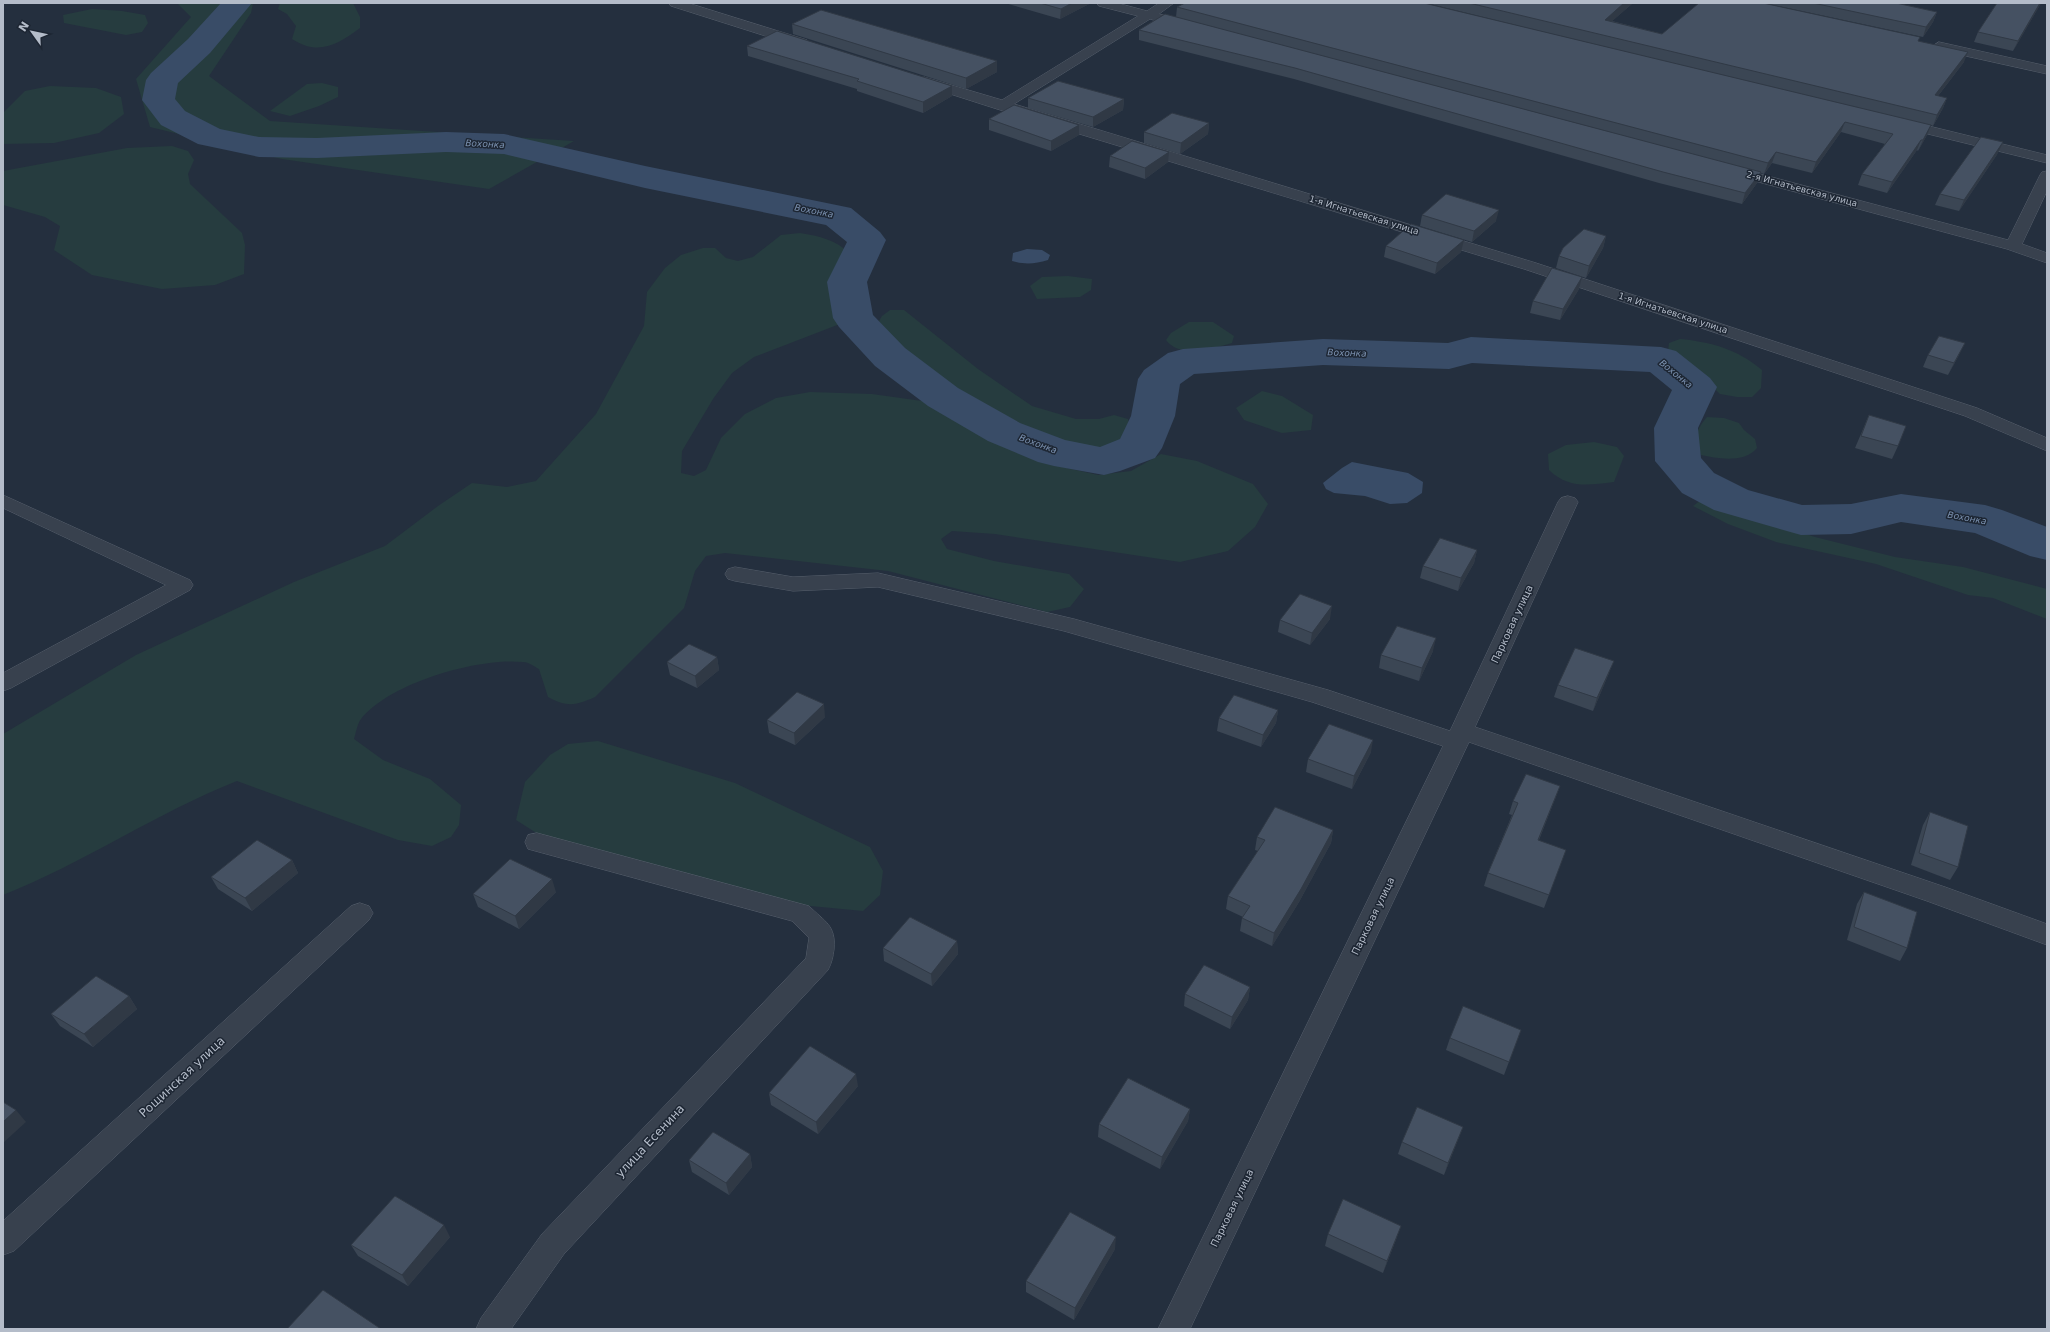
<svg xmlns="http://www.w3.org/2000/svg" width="2050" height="1332" font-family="'DejaVu Sans',sans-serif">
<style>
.green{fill:#263c3f}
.water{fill:#394c67}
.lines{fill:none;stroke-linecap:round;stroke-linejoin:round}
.river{fill:#394c67;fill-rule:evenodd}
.minor-casing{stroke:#565f6c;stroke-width:1}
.minor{fill:#38414e;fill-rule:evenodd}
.wall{fill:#3b4654}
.shaded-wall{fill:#303945}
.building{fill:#455162;stroke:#303945}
.labels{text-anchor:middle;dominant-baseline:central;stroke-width:3;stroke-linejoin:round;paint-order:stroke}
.far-water-label{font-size:9px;font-style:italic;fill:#7c92b1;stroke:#1d2633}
.far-street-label{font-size:9px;fill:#b4bcc9;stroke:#1d2633}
.street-label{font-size:10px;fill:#b4bcc9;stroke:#1d2633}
.near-street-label{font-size:12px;fill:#b4bcc9;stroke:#1d2633}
</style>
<rect width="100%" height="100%" fill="#242f3e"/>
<g class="green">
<path d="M 177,3 L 253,3 L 251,13 L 209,76 L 270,121 L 574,141 L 489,189 L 282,159 L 150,127 L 136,79 L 191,17 Z"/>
<path d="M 280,3 L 353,3 L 360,17 L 360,28 C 337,45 318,56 292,39 L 296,26 L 287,14 L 278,9 Z"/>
<path d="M 92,9 L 122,11 L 145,15 L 148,23 L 142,32 L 126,35 L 64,23 L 63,15 Z"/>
<path d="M 322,83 L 338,87 L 338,97 L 319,106 L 290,116 L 270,111 L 307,84 Z"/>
<path d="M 50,86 L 96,88 L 121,97 L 124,114 L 99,133 L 54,143 L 3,144 L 3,113 L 25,91 Z"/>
<path d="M 172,146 L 188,151 L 194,160 L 188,174 L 190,184 L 242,233 L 245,245 L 244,274 L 215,285 L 162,289 L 92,275 L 54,250 L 60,226 L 45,217 L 3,205 L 3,171 L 127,148 Z"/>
<path d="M 800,233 C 819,236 837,240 850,254 L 832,297 L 845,322 L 754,357 L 732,373 L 713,399 L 682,451 L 681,473 L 694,476 L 706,470 L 721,438 L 745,414 L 776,398 L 810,392 L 872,394 L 922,401 L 1049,464 L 1098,475 L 1131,471 L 1161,454 L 1197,461 L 1253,484 L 1268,504 L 1255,527 L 1228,551 L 1180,562 L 995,534 L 952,531 L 941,539 L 947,549 L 994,561 L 1069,574 L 1084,589 L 1070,607 L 1047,612 L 888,571 L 725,553 L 706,556 L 695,571 L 684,608 L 595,697 C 575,706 567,707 548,697 L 539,669 C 535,667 529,662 523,662 C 479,657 389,683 361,719 C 357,724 356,733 354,739 L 383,760 L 430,779 L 461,805 L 459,825 L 451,837 L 432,846 L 398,840 L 237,781 C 156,813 84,863 3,895 L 3,734 L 136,655 L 294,582 L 385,546 L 438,506 L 472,483 L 507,487 L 536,481 L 596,414 L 644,326 L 647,292 L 665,268 L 681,255 L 703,248 L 715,248 L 726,258 L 738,261 L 753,257 L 781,235 Z"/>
<path d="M 1068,276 L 1092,279 L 1091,290 L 1080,297 L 1037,299 L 1030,286 L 1042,277 Z"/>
<path d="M 890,310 L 904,310 L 978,369 L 1032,406 L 1076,419 L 1099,419 L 1114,415 L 1128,419 L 1130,430 L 1128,440 L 1105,448 L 1069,444 L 1023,428 L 950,388 L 890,337 L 879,321 L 882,316 Z"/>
<path d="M 1189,322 L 1213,322 L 1234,336 L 1232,343 C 1213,348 1180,359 1166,340 L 1171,333 Z"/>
<path d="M 1680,339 C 1711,342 1737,349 1762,370 L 1761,388 L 1752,397 L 1737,397 L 1720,394 L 1707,381 L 1677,360 L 1668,351 L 1669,343 Z"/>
<path d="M 1262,391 L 1282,396 L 1313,415 L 1311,430 L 1282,433 L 1244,420 L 1236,408 Z"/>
<path d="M 1707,417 L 1724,418 L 1739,423 L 1744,430 L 1755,439 L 1757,448 C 1745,463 1718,459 1701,455 C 1694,438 1695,431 1707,417 Z"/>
<path d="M 1594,442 L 1617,447 L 1624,456 L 1614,482 C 1588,485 1569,489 1549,470 L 1548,454 L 1566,445 Z"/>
<path d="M 1701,500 L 1815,537 L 1895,557 L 1963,567 L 2047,589 L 2047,619 L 1993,598 L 1968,595 L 1876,564 L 1776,542 L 1728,524 L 1693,506 Z"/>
<path d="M 598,741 L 735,783 L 870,847 L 883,871 L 880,895 L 863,911 L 800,905 L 538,834 L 516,820 L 525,782 L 550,755 L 568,744 Z"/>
</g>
<g class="water">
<path d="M 1027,249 L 1042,250 L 1050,255 L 1048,260 C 1035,264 1025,265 1012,261 L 1013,253 Z"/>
<path d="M 1352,462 L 1408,473 L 1423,482 L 1422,493 L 1407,503 L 1390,504 L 1365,496 L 1334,493 L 1326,489 L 1323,483 L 1342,468 Z"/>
</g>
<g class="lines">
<path class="river" d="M 221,3 L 252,3 L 210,53 L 178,83 L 175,99 L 185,111 L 220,129 L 259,137 L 317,138 L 446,132 L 504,134 L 645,166 L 851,208 L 880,232 L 886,240 L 867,282 L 873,315 L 905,348 L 958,388 L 1020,423 L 1065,440 L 1100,447 L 1120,439 L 1131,416 L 1138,379 L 1144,370 L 1168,353 L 1183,349 L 1323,339 L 1448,343 L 1471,337 L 1661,347 L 1676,351 L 1710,378 L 1717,387 L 1698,428 L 1701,458 L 1714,473 L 1748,490 L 1802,505 L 1851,504 L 1901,494 L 1985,505 L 2002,510 L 2047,527 L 2047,560 L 2030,556 L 1975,533 L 1901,522 L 1851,534 L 1801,535 L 1714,510 L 1682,493 L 1655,461 L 1654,428 L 1672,390 L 1650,372 L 1472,363 L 1449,369 L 1323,365 L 1194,374 L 1180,384 L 1175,416 L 1162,448 L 1155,458 L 1120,471 L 1104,475 L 1054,466 L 1038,462 L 988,441 L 928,406 L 875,366 L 839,327 L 833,318 L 827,282 L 847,242 L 826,225 L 645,188 L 504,154 L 446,152 L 317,158 L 259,157 L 198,144 L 161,125 L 142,100 L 146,80 L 151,73 L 188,39 Z"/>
<defs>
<g id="minor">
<path d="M 669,3 L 688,3 L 807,40 L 808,43 L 802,47 L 797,46 L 671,6 Z"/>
<path d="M 1097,3 L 1117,3 L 1147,11 L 1159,3 L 1174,3 L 1159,14 L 1193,23 L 1195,26 L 1189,30 L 1150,19 L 1014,104 L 1536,263 L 1977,408 L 2047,438 L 2047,451 L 1965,416 L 1524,269 L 997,109 L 919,84 L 917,81 L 924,77 L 1002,100 L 1138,16 L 1099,6 Z"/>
<path d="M 1939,42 L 2047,66 L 2047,74 L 1934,49 L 1933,46 Z"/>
<path d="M 1900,119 L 2047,155 L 2047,163 L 1895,126 L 1893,123 L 1895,120 Z"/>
<path d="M 1730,166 L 2008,240 L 2040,175 L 2042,172 L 2047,171 L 2047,191 L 2022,244 L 2047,253 L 2047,263 L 2007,249 L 1725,173 L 1723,170 L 1725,167 Z"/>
<path d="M 3,495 L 190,580 L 193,585 L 190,590 L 11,688 L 3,691 L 3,673 L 166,585 L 3,508 Z"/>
<path d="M 1568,496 L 1575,498 L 1578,502 L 1475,727 L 1945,887 L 2047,924 L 2047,945 L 1927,901 L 1469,742 L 1190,1329 L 1158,1329 L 1443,746 L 1312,702 L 1064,631 L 878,587 L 793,591 L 735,581 L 728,579 L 725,574 L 728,569 L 735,567 L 793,577 L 878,573 L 1074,619 L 1328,690 L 1450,731 L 1558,502 L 1561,498 Z"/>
<path d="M 537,833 L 809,906 C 825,922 836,925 834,949 C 833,957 832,962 828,970 L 564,1254 L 511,1329 L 476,1329 L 481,1318 L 542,1234 L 806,958 L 809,938 L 792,921 L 528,849 L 525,842 L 528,835 Z"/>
<path d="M 360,903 L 369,906 L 373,913 L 369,920 L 14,1251 L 3,1255 L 3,1221 L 351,906 Z"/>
</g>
</defs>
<use href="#minor" class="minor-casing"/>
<use href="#minor" class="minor"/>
</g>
<g class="wall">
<path d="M 1005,3 L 1091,3 L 1060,19 Z"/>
<path d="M 1426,3 L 1633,3 L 1612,21 L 1662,34 L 1919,41 L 1964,62 L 1938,96 L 1947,98 L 1943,108 L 1933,126 L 1931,125 L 1927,135 L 1918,151 L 1917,150 L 1887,193 L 1858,185 L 1862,174 L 1885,144 L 1841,132 L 1812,173 L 1772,163 L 1764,174 L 1761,173 L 1757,183 L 1742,204 L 1659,183 L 1294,79 L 1139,40 L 1139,30 L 1621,135 L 1176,17 L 1177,7 L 1631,53 Z"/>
<path d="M 1764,3 L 1896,3 L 1937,12 L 1933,22 L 1923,37 Z"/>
<path d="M 1997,3 L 2041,3 L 2013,51 L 1974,42 L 1978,32 Z"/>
<path d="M 792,24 L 997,72 L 966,89 L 793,34 Z"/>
<path d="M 747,46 L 952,96 L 923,113 L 857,91 L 857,89 L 748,56 Z"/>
<path d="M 1028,98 L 1124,99 L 1123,110 L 1093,127 L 1028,108 Z"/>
<path d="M 989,119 L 1079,125 L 1079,135 L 1051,151 L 989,130 Z"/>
<path d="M 1209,123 L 1208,134 L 1180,154 L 1144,143 L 1144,132 Z"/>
<path d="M 1998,153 L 1959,211 L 1935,205 L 1940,194 Z"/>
<path d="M 1110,156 L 1168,162 L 1145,179 L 1109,167 Z"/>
<path d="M 1422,215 L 1496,221 L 1472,242 L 1420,226 Z"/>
<path d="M 1606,236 L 1603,248 L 1586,278 L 1556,268 L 1559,256 Z"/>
<path d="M 1386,246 L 1461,252 L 1435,274 L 1384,257 Z"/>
<path d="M 1582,277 L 1579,289 L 1560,320 L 1530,313 L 1533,301 Z"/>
<path d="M 1928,355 L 1959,355 L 1948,375 L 1923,367 Z"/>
<path d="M 1869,415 L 1898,446 L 1892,459 L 1855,448 Z"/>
<path d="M 1477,550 L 1474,563 L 1458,591 L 1420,578 L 1423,566 Z"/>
<path d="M 1330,619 L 1310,645 L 1278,632 L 1280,620 Z"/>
<path d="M 1433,651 L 1419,681 L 1379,668 L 1381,655 Z"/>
<path d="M 717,657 L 719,670 L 697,688 L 670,675 L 667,662 Z"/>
<path d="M 1609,673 L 1593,711 L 1554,697 L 1558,685 Z"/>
<path d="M 1278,710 L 1276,723 L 1261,747 L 1217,731 L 1219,718 Z"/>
<path d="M 825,717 L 795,745 L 769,733 L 767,720 Z"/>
<path d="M 1371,752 L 1352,789 L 1306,772 L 1308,759 Z"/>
<path d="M 1560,786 L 1555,799 L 1539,840 L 1561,863 L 1544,908 L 1484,886 L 1488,873 L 1512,815 L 1509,814 L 1513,801 Z"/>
<path d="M 1930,812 L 1958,867 L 1950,880 L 1911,865 L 1923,825 Z"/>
<path d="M 1333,830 L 1331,843 L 1299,902 L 1272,946 L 1240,931 L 1242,918 L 1243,917 L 1226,909 L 1228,896 L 1258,851 L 1255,850 L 1257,837 Z"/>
<path d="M 292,860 L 298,873 L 252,911 L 218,889 L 211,877 Z"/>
<path d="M 556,892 L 519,929 L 478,907 L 473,894 Z"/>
<path d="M 1864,892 L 1907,948 L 1900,961 L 1847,940 L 1857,904 Z"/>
<path d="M 957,941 L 958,954 L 932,986 L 884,961 L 883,948 Z"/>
<path d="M 1250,987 L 1248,1000 L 1230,1029 L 1184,1006 L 1185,994 Z"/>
<path d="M 129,996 L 137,1009 L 93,1047 L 60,1026 L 51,1014 Z"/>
<path d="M 1521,1030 L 1504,1075 L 1446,1050 L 1450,1038 Z"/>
<path d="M 858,1086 L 818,1134 L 771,1105 L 769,1093 Z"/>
<path d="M 1190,1109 L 1188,1121 L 1160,1169 L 1098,1137 L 1099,1124 Z"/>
<path d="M 1463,1127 L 1444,1175 L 1398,1154 L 1402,1142 Z"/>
<path d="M 750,1154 L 752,1167 L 729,1195 L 692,1172 L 689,1160 Z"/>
<path d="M 1328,1234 L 1397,1237 L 1383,1273 L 1325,1246 Z"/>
<path d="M 450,1237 L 408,1286 L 358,1256 L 351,1245 Z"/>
<path d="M 1115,1249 L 1074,1320 L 1026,1292 L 1026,1281 Z"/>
</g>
<g class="shaded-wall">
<path d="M 1072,3 L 1091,3 L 1060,19 L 1061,9 Z"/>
<path d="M 1624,3 L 1633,3 L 1603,29 L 1605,20 Z"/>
<path d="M 2040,3 L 2041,3 L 2040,5 L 2013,51 L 2018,41 Z"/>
<path d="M 1937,12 L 1933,22 L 1923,37 L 1926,27 Z"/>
<path d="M 1968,52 L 1964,62 L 1931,105 L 1935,95 Z"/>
<path d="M 997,61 L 997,72 L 966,89 L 966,78 Z"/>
<path d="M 952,86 L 952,96 L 923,113 L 923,102 Z"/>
<path d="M 1947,98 L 1943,108 L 1933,126 L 1937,115 Z"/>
<path d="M 1124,99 L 1123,110 L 1093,127 L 1093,117 Z"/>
<path d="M 1845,122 L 1841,132 L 1812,173 L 1816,162 Z"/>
<path d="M 1209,123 L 1208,134 L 1180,154 L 1181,143 Z"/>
<path d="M 1079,125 L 1079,135 L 1051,151 L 1051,141 Z"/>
<path d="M 1931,125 L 1927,135 L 1918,151 L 1923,140 Z"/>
<path d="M 1921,140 L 1917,150 L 1887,193 L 1892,182 Z"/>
<path d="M 2003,142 L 1998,153 L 1959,211 L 1964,200 Z"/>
<path d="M 1169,152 L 1168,162 L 1145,179 L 1145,168 Z"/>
<path d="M 1776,152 L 1772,163 L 1764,174 L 1768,163 Z"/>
<path d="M 1761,172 L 1757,183 L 1742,204 L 1745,193 Z"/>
<path d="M 1499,210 L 1496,221 L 1472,242 L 1474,231 Z"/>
<path d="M 1606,236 L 1603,248 L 1586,278 L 1589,266 Z"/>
<path d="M 1464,240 L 1461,252 L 1435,274 L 1437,263 Z"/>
<path d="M 1582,277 L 1579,289 L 1560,320 L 1563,309 Z"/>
<path d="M 1965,343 L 1959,355 L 1948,375 L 1954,363 Z"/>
<path d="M 1477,550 L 1474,563 L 1458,591 L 1461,578 Z"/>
<path d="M 1332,606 L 1330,619 L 1310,645 L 1312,633 Z"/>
<path d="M 1436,638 L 1433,651 L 1419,681 L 1422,668 Z"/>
<path d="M 717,657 L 719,670 L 697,688 L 695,676 Z"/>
<path d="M 1614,661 L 1609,673 L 1593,711 L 1597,698 Z"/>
<path d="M 824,704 L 825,717 L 795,745 L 794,733 Z"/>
<path d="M 1278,710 L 1276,723 L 1261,747 L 1263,735 Z"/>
<path d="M 1373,740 L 1371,752 L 1352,789 L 1354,776 Z"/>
<path d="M 1560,786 L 1555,799 L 1533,853 L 1538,840 Z"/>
<path d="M 1333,830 L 1331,843 L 1299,902 L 1272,946 L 1274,933 Z"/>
<path d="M 292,860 L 298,873 L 252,911 L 245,898 Z"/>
<path d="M 552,879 L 556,892 L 519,929 L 515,916 Z"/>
<path d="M 957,941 L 958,954 L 932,986 L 931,974 Z"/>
<path d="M 1250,987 L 1248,1000 L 1230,1029 L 1232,1017 Z"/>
<path d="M 129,996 L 137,1009 L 93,1047 L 84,1034 Z"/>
<path d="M 856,1074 L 858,1086 L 818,1134 L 816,1122 Z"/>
<path d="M 1190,1109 L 1188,1121 L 1160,1169 L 1162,1157 Z"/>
<path d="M 16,1110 L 26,1122 L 3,1143 L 3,1122 Z"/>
<path d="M 1463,1127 L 1458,1139 L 1444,1175 L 1448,1163 Z"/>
<path d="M 750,1154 L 752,1167 L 729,1195 L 726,1183 Z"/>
<path d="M 444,1225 L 450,1237 L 408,1286 L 402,1275 Z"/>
<path d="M 1401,1226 L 1397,1237 L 1383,1273 L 1387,1261 Z"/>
<path d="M 1116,1237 L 1115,1249 L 1074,1320 L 1075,1308 Z"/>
</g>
<g class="building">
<path d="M 1040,3 L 1072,3 L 1061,9 Z"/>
<path d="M 1185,3 L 1424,3 L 1931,125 L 1923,140 L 1921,140 L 1892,182 L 1862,174 L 1893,134 L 1845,122 L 1816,162 L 1776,152 L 1768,163 L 1177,7 Z"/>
<path d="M 1469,3 L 1624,3 L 1605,20 L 1662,34 L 1699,3 L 1763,3 L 1920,37 L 1918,41 L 1968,52 L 1935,95 L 1947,98 L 1937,115 Z"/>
<path d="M 1813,3 L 1896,3 L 1937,12 L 1926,27 Z"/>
<path d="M 1997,3 L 2040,3 L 2018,41 L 1978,32 Z"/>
<path d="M 821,10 L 997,61 L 966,78 L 792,24 Z"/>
<path d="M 1165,14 L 1761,172 L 1745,193 L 1663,172 L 1295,68 L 1139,30 Z"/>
<path d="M 777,31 L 952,86 L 923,102 L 857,81 L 859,79 L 747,46 Z"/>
<path d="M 1058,81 L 1124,99 L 1093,117 L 1028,98 Z"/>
<path d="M 1014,105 L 1079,125 L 1051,141 L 989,119 Z"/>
<path d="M 1172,113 L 1209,123 L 1181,143 L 1144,132 Z"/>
<path d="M 1981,137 L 2003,142 L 1964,200 L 1940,194 Z"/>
<path d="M 1132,141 L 1169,152 L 1145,168 L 1110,156 Z"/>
<path d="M 1446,194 L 1499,210 L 1474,231 L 1422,215 Z"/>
<path d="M 1411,224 L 1464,240 L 1437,263 L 1386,246 Z"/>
<path d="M 1584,229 L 1606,236 L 1589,266 L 1559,256 L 1563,248 Z"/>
<path d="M 1552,268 L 1582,277 L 1563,309 L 1533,301 Z"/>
<path d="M 1939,336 L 1965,343 L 1954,363 L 1928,355 Z"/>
<path d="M 1869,415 L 1906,426 L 1898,446 L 1861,436 Z"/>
<path d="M 1440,538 L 1477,550 L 1461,578 L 1423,566 Z"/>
<path d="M 1300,594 L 1332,606 L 1312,633 L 1280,620 Z"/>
<path d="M 1397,626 L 1436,638 L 1422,668 L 1381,655 Z"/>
<path d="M 689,644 L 717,657 L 695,676 L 667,662 Z"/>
<path d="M 1575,648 L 1614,661 L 1597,698 L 1558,685 Z"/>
<path d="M 797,692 L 824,704 L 794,733 L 767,720 Z"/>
<path d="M 1234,695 L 1278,710 L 1263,735 L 1219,718 Z"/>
<path d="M 1329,724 L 1373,740 L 1354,776 L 1308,759 Z"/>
<path d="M 1526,774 L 1560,786 L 1538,840 L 1566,850 L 1549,895 L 1488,873 L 1518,803 L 1513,801 Z"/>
<path d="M 1275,807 L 1333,830 L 1301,889 L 1274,933 L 1242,918 L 1250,906 L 1228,896 L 1265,840 L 1257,837 Z"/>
<path d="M 1930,812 L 1968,826 L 1958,867 L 1919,853 Z"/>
<path d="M 257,840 L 292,860 L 245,898 L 211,877 Z"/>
<path d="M 510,859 L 552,879 L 515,916 L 473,894 Z"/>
<path d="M 1864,892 L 1917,912 L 1907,948 L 1854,927 Z"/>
<path d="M 910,917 L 957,941 L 931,974 L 883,948 Z"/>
<path d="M 1204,965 L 1250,987 L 1232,1017 L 1185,994 Z"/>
<path d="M 96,976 L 129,996 L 84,1034 L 51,1014 Z"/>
<path d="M 1463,1006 L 1521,1030 L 1509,1062 L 1450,1038 Z"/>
<path d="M 810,1046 L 856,1074 L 816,1122 L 769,1093 Z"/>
<path d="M 1128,1078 L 1190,1109 L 1162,1157 L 1099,1124 Z"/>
<path d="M 3,1102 L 16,1110 L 3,1122 Z"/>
<path d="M 1417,1107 L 1463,1127 L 1448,1163 L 1402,1142 Z"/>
<path d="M 713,1132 L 750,1154 L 726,1183 L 689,1160 Z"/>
<path d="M 395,1196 L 444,1225 L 402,1275 L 351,1245 Z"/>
<path d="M 1343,1199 L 1401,1226 L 1387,1261 L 1328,1234 Z"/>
<path d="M 1070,1212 L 1116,1237 L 1075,1308 L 1026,1281 Z"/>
<path d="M 323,1290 L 381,1329 L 287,1329 Z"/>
</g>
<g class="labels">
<g class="far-water-label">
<text transform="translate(485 144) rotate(3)">Вохонка</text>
<text transform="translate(814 211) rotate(11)">Вохонка</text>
<text transform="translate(1347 353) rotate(2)">Вохонка</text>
<text transform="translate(1676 374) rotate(39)">Вохонка</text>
<text transform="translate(1038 444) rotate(20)">Вохонка</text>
<text transform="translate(1967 518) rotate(10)">Вохонка</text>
</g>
<g class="far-street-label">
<text transform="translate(1802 189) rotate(15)">2-я Игнатьевская улица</text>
<text transform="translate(1364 215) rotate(17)">1-я Игнатьевская улица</text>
<text transform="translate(1673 313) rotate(18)">1-я Игнатьевская улица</text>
</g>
<g class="street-label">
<text transform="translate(1512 624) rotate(-65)">Парковая улица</text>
<text transform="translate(1373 916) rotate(-64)">Парковая улица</text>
<text transform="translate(1232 1208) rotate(-64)">Парковая улица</text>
</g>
<g class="near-street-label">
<text transform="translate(182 1077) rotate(-43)">Рощинская улица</text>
<text transform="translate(650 1141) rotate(-47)">улица Есенина</text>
</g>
</g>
<rect width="2050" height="1332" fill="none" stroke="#b4bcc9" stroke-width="8"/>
<g transform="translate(32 32) rotate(303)" stroke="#1d2633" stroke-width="3" paint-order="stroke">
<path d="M0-3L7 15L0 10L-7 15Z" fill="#b4bcc9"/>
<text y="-6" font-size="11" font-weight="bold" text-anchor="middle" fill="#b4bcc9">N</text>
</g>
</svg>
